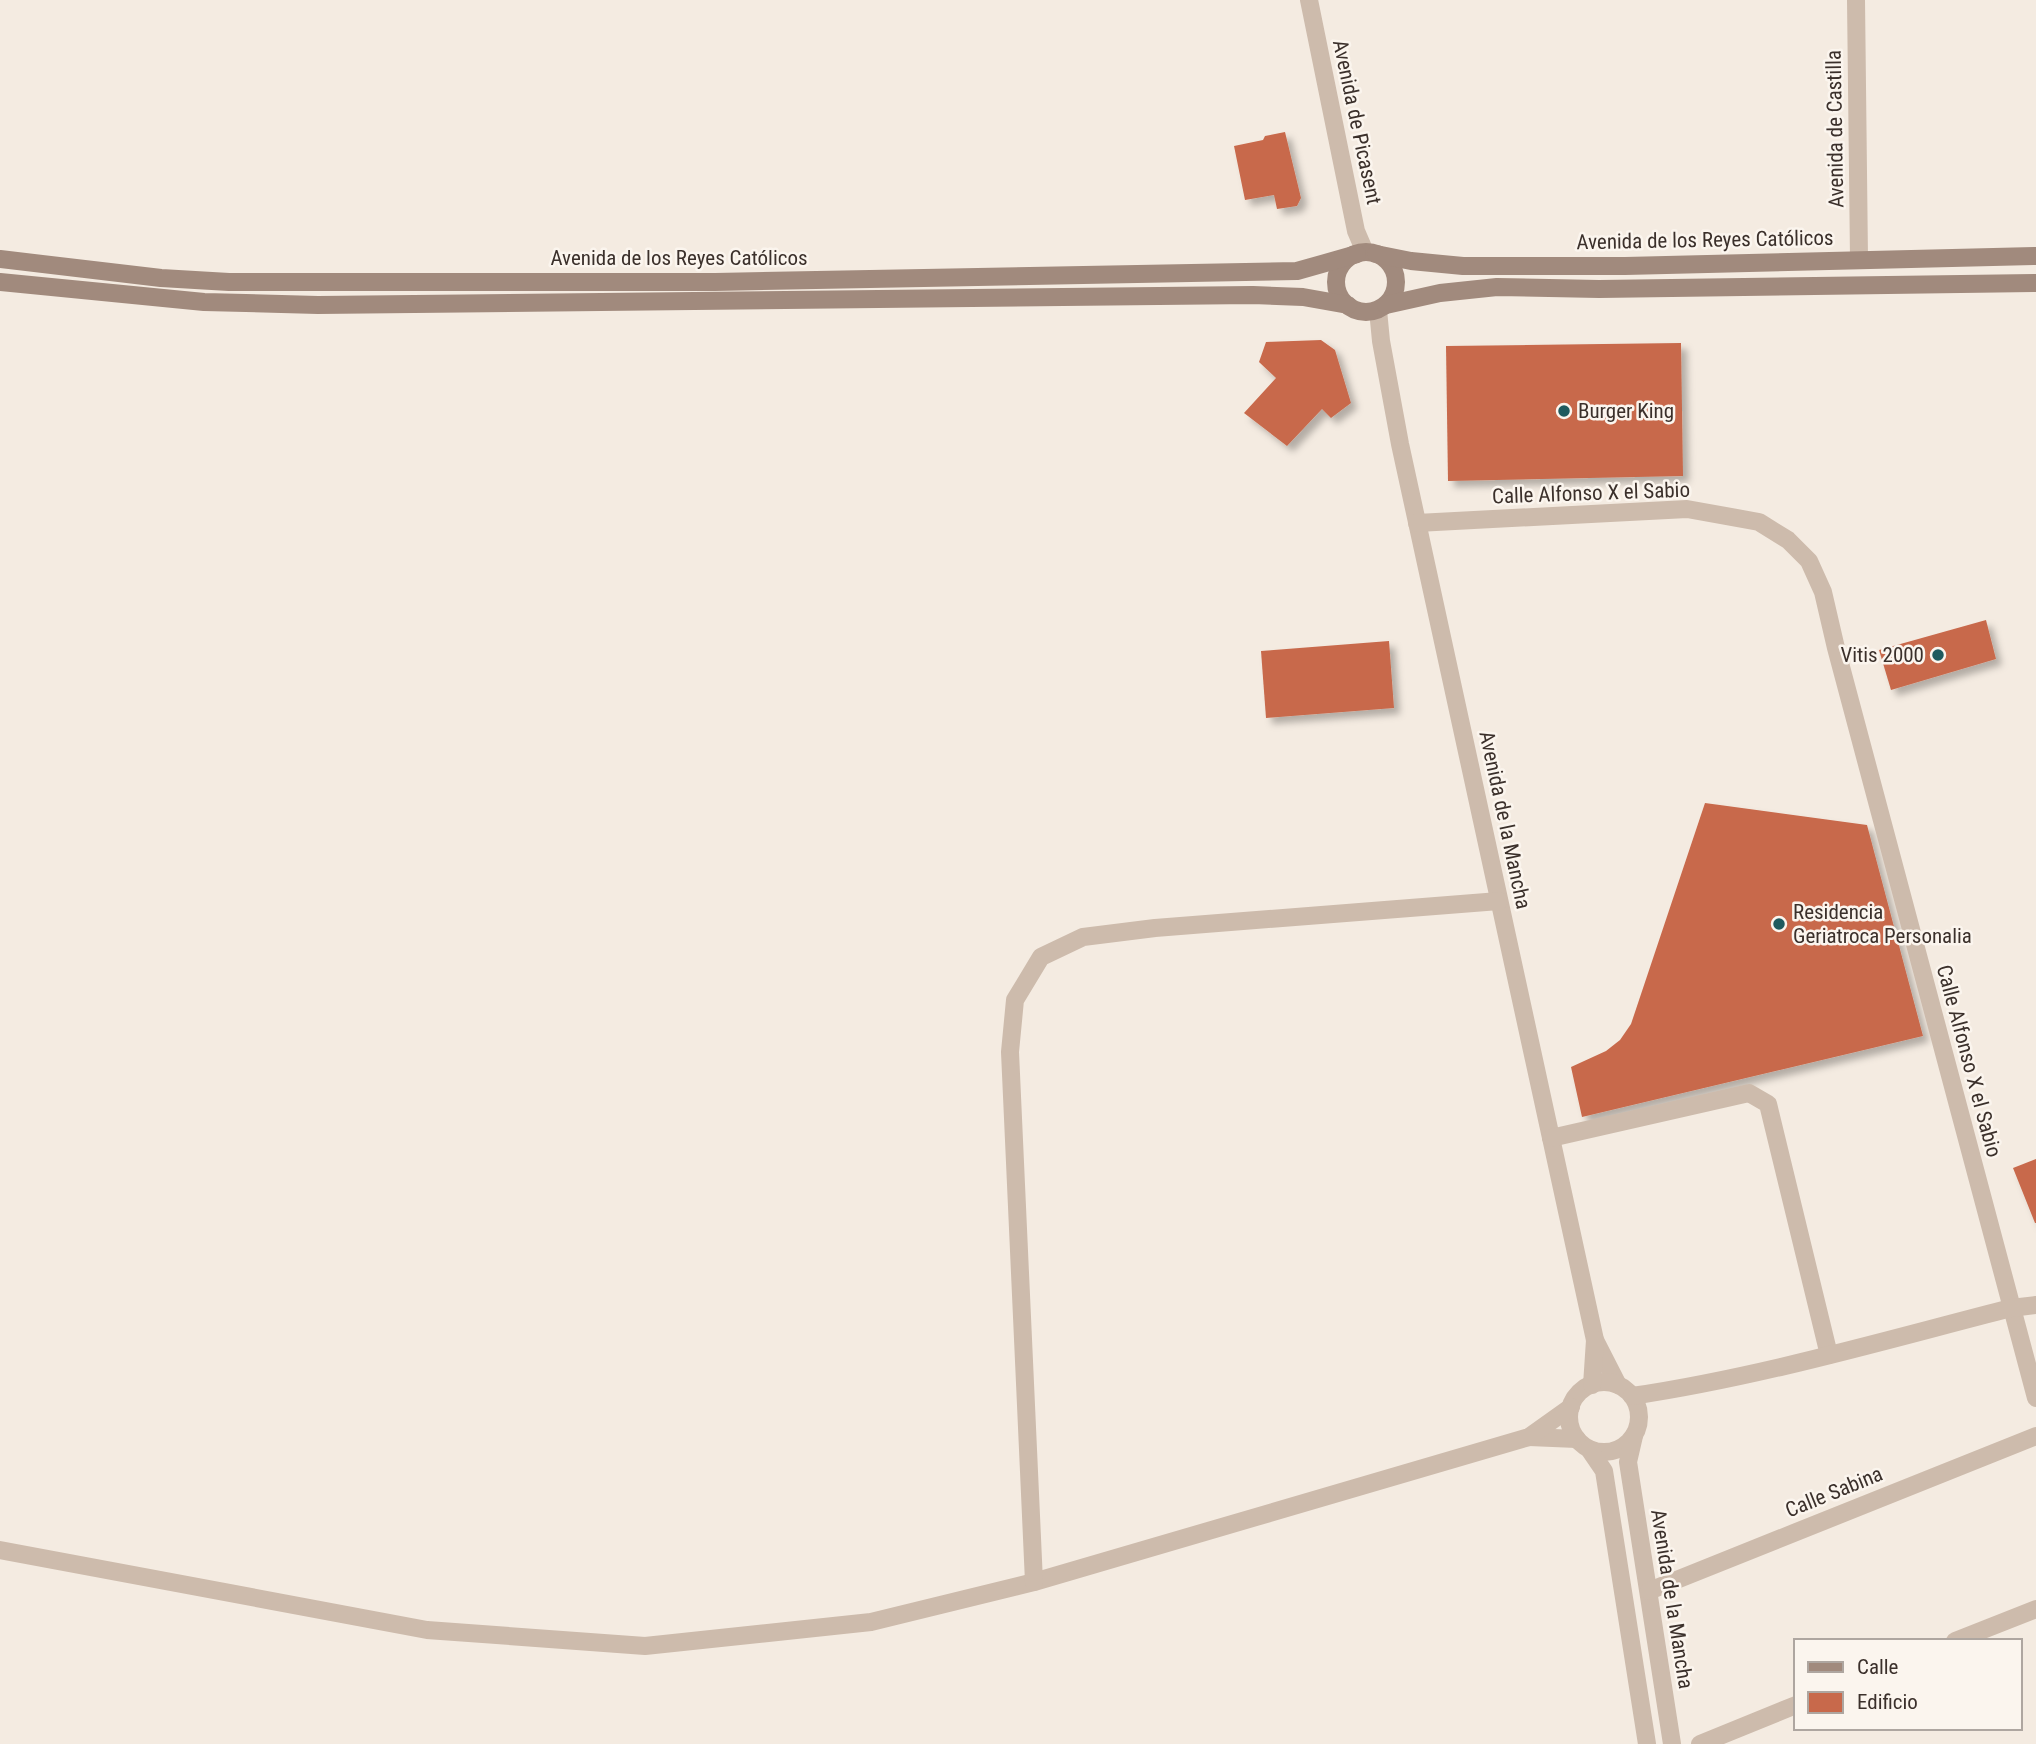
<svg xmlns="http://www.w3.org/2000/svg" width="2036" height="1744" font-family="'Roboto Condensed',sans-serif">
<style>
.building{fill:#c8694b;filter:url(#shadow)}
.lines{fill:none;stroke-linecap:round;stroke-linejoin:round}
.street{stroke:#cdbbac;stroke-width:18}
.secondary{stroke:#a18a7d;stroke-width:18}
.poi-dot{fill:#1f5a5e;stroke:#fbf5ee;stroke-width:2.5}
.labels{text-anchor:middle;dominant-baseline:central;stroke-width:5;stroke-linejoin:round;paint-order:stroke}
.street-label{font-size:21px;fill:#3b302b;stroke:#fbf5ee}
.poi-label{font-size:21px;fill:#3b302b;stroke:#fbf5ee;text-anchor:start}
</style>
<defs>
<filter id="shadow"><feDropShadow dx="6" dy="6" stdDeviation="3.5" flood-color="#0004"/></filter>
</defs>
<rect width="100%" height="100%" fill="#f4ebe1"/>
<g class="building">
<path d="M 1285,132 L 1301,198 L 1297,206 L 1277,209 L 1274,195 L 1245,200 L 1234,146 L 1263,140 L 1265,136 Z"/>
<path d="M 1321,340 L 1335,350 L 1351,403 L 1331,418 L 1322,409 L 1287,446 L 1244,413 L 1276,378 L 1259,362 L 1266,342 Z"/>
<path d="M 1681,343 L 1683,476 L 1448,481 L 1446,346 Z"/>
<path d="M 1986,620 L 1996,659 L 1891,690 L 1879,650 Z"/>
<path d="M 1389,641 L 1394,708 L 1266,718 L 1261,651 Z"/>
<path d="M 1705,803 L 1867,825 L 1923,1036 L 1582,1117 L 1571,1067 L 1606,1051 L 1620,1040 L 1631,1024 Z"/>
<path d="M 2036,1159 L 2036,1223 L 2035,1223 L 2013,1168 Z"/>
</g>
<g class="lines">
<g class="street">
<path d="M 1309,0 L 1356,231 L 1365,252"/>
<path d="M 1856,0 L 1859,258"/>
<path d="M 1378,310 L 1381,341 L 1400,444 L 1595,1340 L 1618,1385"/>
<path d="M 1417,523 L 1687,509 L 1759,522 L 1788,540 L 1809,561 L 1823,592 L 1836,648 L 2036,1398"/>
<path d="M 1551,1138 L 1749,1093 L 1768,1104 L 1829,1355"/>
<circle cx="1604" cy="1417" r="35"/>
<path d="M 1592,1385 L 1595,1340"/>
<path d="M 1632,1396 C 1760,1377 1886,1340 2011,1308 L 2036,1305"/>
<path d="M 1634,1436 L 1628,1462 L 1672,1744"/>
<path d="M 1529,1437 L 1577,1439"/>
<path d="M 1589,1449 L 1604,1471 L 1647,1744"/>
<path d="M 0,1550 L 427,1630 L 645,1646 L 871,1622 L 1034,1582 L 1529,1437 L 1571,1407"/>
<path d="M 1034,1582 L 1010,1052 L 1015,1000 L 1041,957 L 1083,937 L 1155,928 L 1499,901"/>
<path d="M 1649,1591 L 2036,1436"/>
<path d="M 1955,1641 L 2036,1609"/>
<path d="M 1700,1744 L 1796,1705"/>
</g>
<g class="secondary">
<circle cx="1366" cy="282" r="30"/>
<path d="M 1376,254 L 1411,261 L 1463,266 L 1625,266 L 2036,256"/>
<path d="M 0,259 L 161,278 L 229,282 L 715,282 L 1297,271 L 1357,254"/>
<path d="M 0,282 L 204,302 L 318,305 L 1253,295 L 1303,297 L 1348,305"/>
<path d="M 1386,305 L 1440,293 L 1497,287 L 1599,289 L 2036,283"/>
</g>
</g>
<g class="poi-dot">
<circle cx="1564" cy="411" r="7"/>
<circle cx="1938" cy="655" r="7"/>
<circle cx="1779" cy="924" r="7"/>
</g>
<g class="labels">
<g class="street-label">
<text transform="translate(1357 122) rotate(78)">Avenida de Picasent</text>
<text transform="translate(1835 129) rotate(-91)">Avenida de Castilla</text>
<text transform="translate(1705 240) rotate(-1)">Avenida de los Reyes Católicos</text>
<text x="679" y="258">Avenida de los Reyes Católicos</text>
<text transform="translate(1591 493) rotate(-2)">Calle Alfonso X el Sabio</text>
<text transform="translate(1505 820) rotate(78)">Avenida de la Mancha</text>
<text transform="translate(1969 1061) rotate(75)">Calle Alfonso X el Sabio</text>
<text transform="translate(1834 1492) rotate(-22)">Calle Sabina</text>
<text transform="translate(1672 1599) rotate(81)">Avenida de la Mancha</text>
</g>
<g class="poi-label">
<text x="1578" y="411">Burger King</text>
<text x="1924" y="655" text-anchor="end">Vitis 2000</text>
<text x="1793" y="912">Residencia<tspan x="1793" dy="24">Geriatroca Personalia</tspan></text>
</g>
</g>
<rect x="1794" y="1639" width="228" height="91" fill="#fbf5ee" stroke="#aea6a0" stroke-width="2"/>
<rect x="1808" y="1662" width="35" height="10" fill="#a18a7d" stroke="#aea6a0" stroke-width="2"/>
<text x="1857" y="1674" font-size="21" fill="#3b302b">Calle</text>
<rect x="1808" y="1692" width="35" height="21" fill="#c8694b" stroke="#aea6a0" stroke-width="2"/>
<text x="1857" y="1709" font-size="21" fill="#3b302b">Edificio</text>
</svg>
